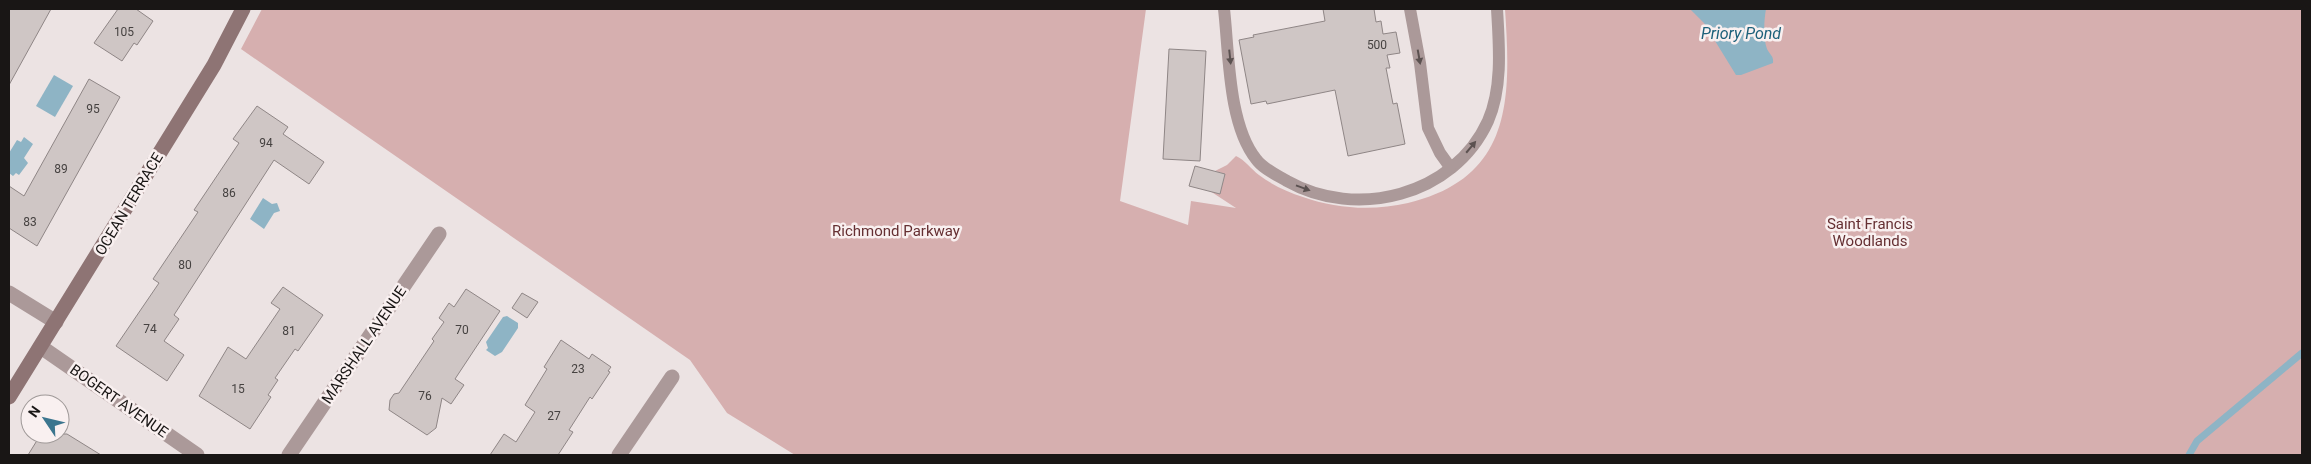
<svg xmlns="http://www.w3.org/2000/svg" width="2311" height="464" font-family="Roboto,sans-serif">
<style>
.green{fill:#d6afaf}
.water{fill:#8eb4c5}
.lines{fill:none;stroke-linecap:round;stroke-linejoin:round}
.stream{stroke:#8eb4c5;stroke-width:7}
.building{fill:#cfc6c5;stroke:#8f8686}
.lane{stroke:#ab9999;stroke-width:12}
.street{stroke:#ab9999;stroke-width:15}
.secondary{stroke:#8e7474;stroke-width:15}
.oneway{fill:#5b5150}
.labels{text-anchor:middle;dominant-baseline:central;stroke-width:5;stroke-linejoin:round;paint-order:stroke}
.number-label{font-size:12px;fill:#464241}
.street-label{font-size:15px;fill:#191615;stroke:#f9f0f0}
.park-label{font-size:15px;fill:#652f32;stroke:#f9f0f0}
.water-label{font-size:16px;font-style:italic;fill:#1c607a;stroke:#f9f0f0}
</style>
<rect width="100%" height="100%" fill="#ece3e3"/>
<path class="green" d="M 262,9 L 1146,9 L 1120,201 L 1188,225 L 1191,201 L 1236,208 L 1210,191 L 1220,194 L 1225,174 L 1215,171 L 1227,165 L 1236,156 C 1245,160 1251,169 1259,175 C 1272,185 1288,192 1303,197 C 1336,209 1374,211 1408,203 C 1513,178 1511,98 1505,9 L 2302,9 L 2302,455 L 795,455 L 727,413 L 690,360 L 241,49 Z"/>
<g class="water">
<path d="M 1690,9 L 1766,9 C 1764,20 1763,38 1767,49 C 1770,55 1774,56 1773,63 L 1741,75 L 1736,75 L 1704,23 Z"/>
<path d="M 54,75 L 73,86 L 55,117 L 36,106 Z"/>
<path d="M 24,137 L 33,144 L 24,158 L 28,163 L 19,175 L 16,173 L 13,176 L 9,173 L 9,153 L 17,140 L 21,142 Z"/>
<path d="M 263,198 L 272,204 L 277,203 L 280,211 L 274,213 L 264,229 L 250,219 Z"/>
<path d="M 507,316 L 518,323 L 518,328 L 502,352 L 495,356 L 486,350 L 488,348 L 486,342 L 503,317 Z"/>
</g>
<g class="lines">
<path class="stream" d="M 2189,455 L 2197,441 L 2302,353"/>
</g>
<g class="building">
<path d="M 9,9 L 51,9 L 9,85 Z"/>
<path d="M 118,9 L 136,9 L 153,21 L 137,45 L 134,43 L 122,61 L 94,43 Z"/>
<path d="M 1323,9 L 1374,9 L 1376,22 L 1381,21 L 1383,34 L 1396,32 L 1400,53 L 1387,55 L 1390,68 L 1386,68 L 1393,104 L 1397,103 L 1405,144 L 1348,156 L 1335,90 L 1267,104 L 1266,101 L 1251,104 L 1239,40 L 1254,37 L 1253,35 L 1325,21 Z"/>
<path d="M 1169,49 L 1206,51 L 1200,161 L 1163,159 Z"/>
<path d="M 89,79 L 120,97 L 37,246 L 9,228 L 9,186 L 24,196 Z"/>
<path d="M 257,106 L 288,127 L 283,134 L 324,162 L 309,184 L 274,160 L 174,315 L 179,319 L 164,341 L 184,355 L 167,381 L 116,346 L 159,283 L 153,279 L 198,212 L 194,210 L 239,143 L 233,139 Z"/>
<path d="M 1195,166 L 1225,174 L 1220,194 L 1189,186 Z"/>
<path d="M 283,287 L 323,315 L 298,351 L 295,349 L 275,378 L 278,380 L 268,395 L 271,397 L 250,429 L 199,396 L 228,347 L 246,359 L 280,309 L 271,303 Z"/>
<path d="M 466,289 L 500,311 L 455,379 L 464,385 L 451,404 L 442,398 L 436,428 L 427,435 L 389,410 L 390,400 L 394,394 L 399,393 L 434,341 L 432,339 L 444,322 L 439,318 L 449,303 L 454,307 Z"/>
<path d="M 522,293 L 538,302 L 527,318 L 512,308 Z"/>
<path d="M 561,340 L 589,359 L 592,354 L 611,367 L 608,371 L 610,372 L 592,399 L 590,397 L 569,430 L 573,432 L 558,455 L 490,455 L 504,434 L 516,442 L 535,412 L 525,405 L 547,369 L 544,367 Z"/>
<path d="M 41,434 L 67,434 L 101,455 L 28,455 Z"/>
</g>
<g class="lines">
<g class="lane">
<path d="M 1224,9 C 1229,52 1228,124 1256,159 C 1263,169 1277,175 1287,181 C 1356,220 1454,196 1488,121 C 1503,87 1499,44 1497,9"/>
<path d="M 1410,9 L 1420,63 L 1428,128 L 1440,153 L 1450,167"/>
</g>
<g class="street">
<path d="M 9,293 L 56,322"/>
<path d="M 41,347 L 197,455"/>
<path d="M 289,455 L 439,234"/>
<path d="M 619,455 L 672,377"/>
</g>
<path class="secondary" d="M 9,397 L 214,65 L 243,9"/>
</g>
<defs><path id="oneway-solid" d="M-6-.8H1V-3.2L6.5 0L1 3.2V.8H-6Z" transform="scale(1.25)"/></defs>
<g class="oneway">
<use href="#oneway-solid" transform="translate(1230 57) rotate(84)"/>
<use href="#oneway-solid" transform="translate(1419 57) rotate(80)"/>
<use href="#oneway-solid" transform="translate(1471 147) rotate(-50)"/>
<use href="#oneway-solid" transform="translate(1303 188) rotate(20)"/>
</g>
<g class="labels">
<g class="number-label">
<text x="124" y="32">105</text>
<text x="1377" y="45">500</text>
<text x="93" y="109">95</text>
<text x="266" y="143">94</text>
<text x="61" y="169">89</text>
<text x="229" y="193">86</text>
<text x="30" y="222">83</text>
<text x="185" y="265">80</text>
<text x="150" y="329">74</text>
<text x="462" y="330">70</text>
<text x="289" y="331">81</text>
<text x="578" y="369">23</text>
<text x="238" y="389">15</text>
<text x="425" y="396">76</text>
<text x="554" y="416">27</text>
</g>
<g class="street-label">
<text transform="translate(129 204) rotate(-59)">OCEAN TERRACE</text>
<text transform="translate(364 345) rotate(-56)">MARSHALL AVENUE</text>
<text transform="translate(119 401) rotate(35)">BOGERT AVENUE</text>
</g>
<g class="park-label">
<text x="1870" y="224">Saint Francis<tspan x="1870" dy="17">Woodlands</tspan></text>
<text x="896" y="231">Richmond Parkway</text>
</g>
<g class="water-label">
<text x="1741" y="33">Priory Pond</text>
</g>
</g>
<rect width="2311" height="464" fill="none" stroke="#191615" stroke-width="20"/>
<g transform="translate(45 419) rotate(305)"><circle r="24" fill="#f9f0f0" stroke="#9f9998"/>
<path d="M0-4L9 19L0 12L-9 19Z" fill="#3b758e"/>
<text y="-8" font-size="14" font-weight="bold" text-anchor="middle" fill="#191615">N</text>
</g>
</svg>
